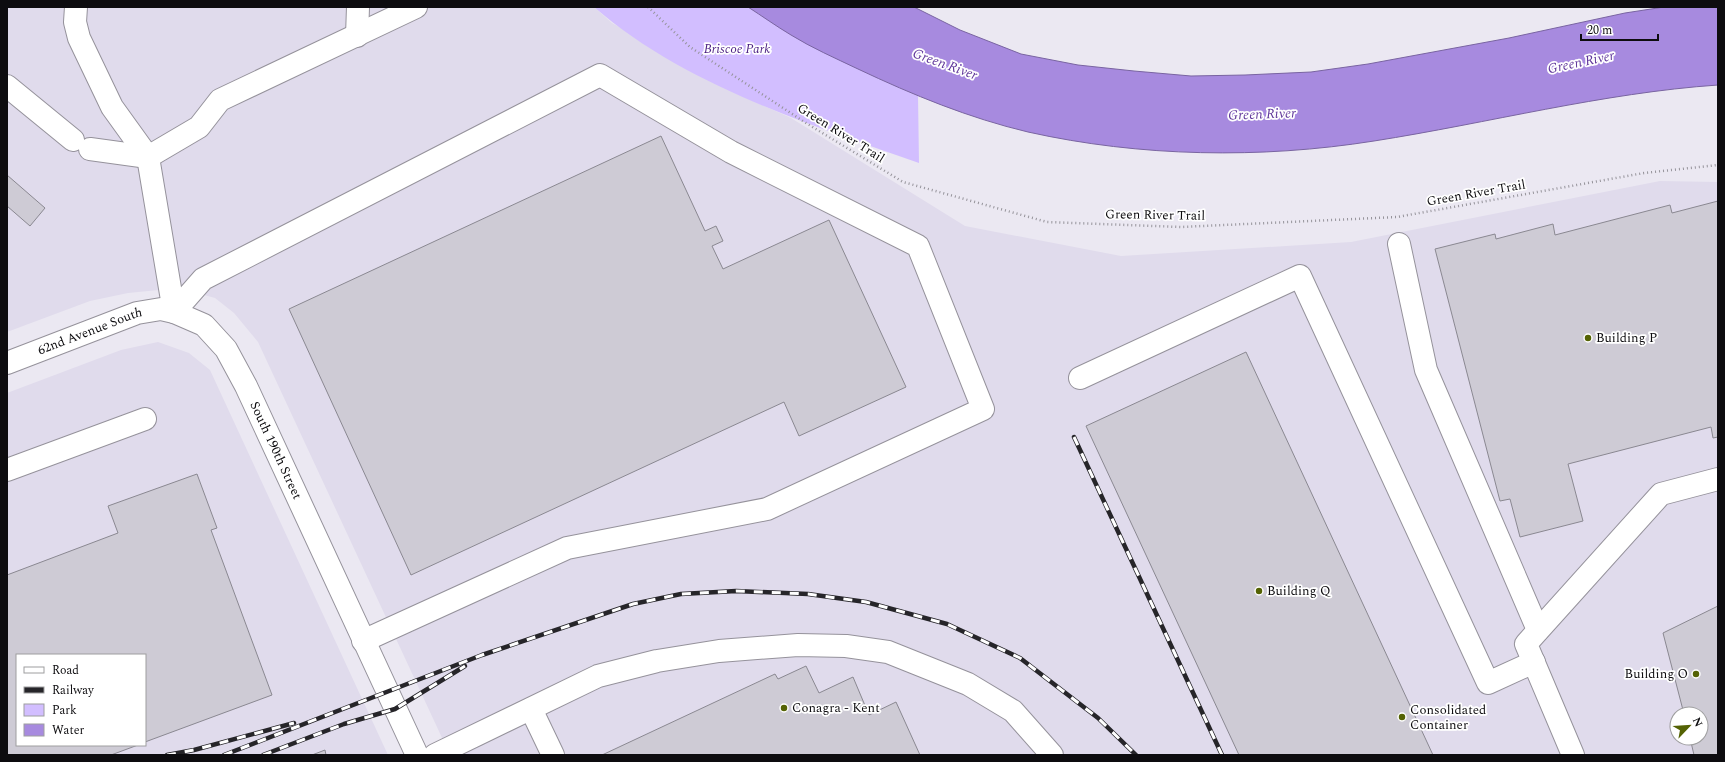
<svg xmlns="http://www.w3.org/2000/svg" width="1725" height="762" font-family="Spectral,serif">
<style>
.built{fill:#e0dbec;fill-rule:evenodd}
.green{fill:#d2beff}
.water{fill:#a78adf;stroke:#7964a1}
.building{fill:#cecbd5;stroke:#8a8891}
.lines{fill:none;stroke-linecap:round;stroke-linejoin:round}
.minor-casing{stroke:#95929b;stroke-width:24}
.path{stroke:#95939a;stroke-width:2.5;stroke-dasharray:1 3;stroke-linecap:butt}
.minor{stroke:#fff;stroke-width:22}
.rail-casing{stroke:#262529;stroke-width:4.5}
.rail{stroke:#fff;stroke-width:3;stroke-dasharray:9;stroke-linecap:butt}
.poi-dot{fill:#546204;stroke:#fff;stroke-width:1.5}
.labels{text-anchor:middle;dominant-baseline:central;stroke-width:3.5;stroke-linejoin:round;paint-order:stroke}
.park-label{font-size:13px;font-style:italic;fill:#4b1f82;stroke:#fff}
.street-label{font-size:13px;fill:#0d0c0f;stroke:#fff}
.poi-label{font-size:13px;fill:#0d0c0f;stroke:#fff;text-anchor:start}
.water-label{font-size:14px;font-style:italic;fill:#61389b;stroke:#fff}
</style>
<rect width="100%" height="100%" fill="#ebe8f2"/>
<g class="built">
<path d="M 7,7 L 594,7 L 612,23 L 742,96 L 791,118 L 965,226 L 1121,256 L 1351,242 L 1660,181 L 1718,182 L 1718,755 L 450,755 L 258,342 L 234,313 L 215,298 L 179,288 L 128,293 L 90,301 L 7,332 ZM 1677,714 L 1701,714 L 1701,738 L 1677,738 Z"/>
<path d="M 158,342 L 189,353 L 210,370 L 388,755 L 7,755 L 7,393 L 121,350 ZM 17,655 L 145,655 L 145,745 L 17,745 Z"/>
</g>
<path class="green" d="M 594,7 L 748,7 L 791,35 L 829,55 L 918,96 L 919,163 C 808,124 684,85 594,7 Z"/>
<path class="water" d="M 748,7 L 914,7 L 960,30 L 1021,54 L 1078,65 L 1134,71 L 1191,76 L 1245,75 L 1311,72 L 1368,64 L 1509,38 L 1625,13 L 1664,7 L 1718,7 L 1718,85 C 1602,93 1489,123 1374,141 C 1261,159 1140,157 1028,132 C 969,118 913,95 858,69 C 835,58 812,48 791,35 C 776,26 762,16 748,7 Z"/>
<g class="building">
<path d="M 661,136 L 705,231 L 716,226 L 723,241 L 712,246 L 723,269 L 829,220 L 906,387 L 799,436 L 784,402 L 411,575 L 289,309 Z"/>
<path d="M 7,175 L 45,208 L 30,226 L 7,206 Z"/>
<path d="M 1718,201 L 1718,437 L 1713,438 L 1711,427 L 1568,464 L 1583,521 L 1520,537 L 1510,499 L 1500,501 L 1435,249 L 1495,234 L 1496,239 L 1553,224 L 1555,235 L 1670,205 L 1672,213 Z"/>
<path d="M 1246,352 L 1433,755 L 1239,755 L 1086,426 Z"/>
<path d="M 197,474 L 217,528 L 211,530 L 272,695 L 145,742 L 145,655 L 17,655 L 17,745 L 138,745 L 111,755 L 7,755 L 7,575 L 118,533 L 108,506 Z"/>
<path d="M 1718,606 L 1718,755 L 1694,755 L 1690,738 L 1701,738 L 1701,714 L 1684,714 L 1663,633 Z"/>
<path d="M 806,666 L 819,693 L 853,677 L 869,715 L 896,702 L 920,755 L 602,755 L 775,674 L 778,679 Z"/>
<path d="M 325,750 L 326,755 L 312,755 Z"/>
</g>
<g class="lines">
<defs>
<g id="minor">
<path id="s1" d="M 76,7 L 75,22 L 79,38 L 112,107 L 148,157 L 174,312 L 204,325 L 226,349 L 246,386 L 417,755"/>
<path d="M 357,36 L 358,7"/>
<path d="M 7,86 L 73,140"/>
<path d="M 90,149 L 148,157 L 199,127 L 220,100 L 416,7"/>
<path d="M 1399,244 L 1426,370 L 1538,630"/>
<path id="s2" d="M 7,363 L 137,313 L 161,309 L 174,312 L 203,279 L 600,75 L 731,152 L 918,246 L 983,409 L 767,509 L 567,548 L 363,641"/>
<path d="M 1080,378 L 1300,276 L 1488,683 L 1534,662"/>
<path d="M 7,470 L 145,419"/>
<path d="M 531,709 L 553,755"/>
<path d="M 435,755 L 598,676 L 657,661 L 719,651 L 798,645 L 846,646 L 888,652 L 968,684 L 1013,711 L 1052,755"/>
<path d="M 1573,755 L 1526,644 L 1661,494 L 1718,479"/>
</g>
</defs>
<use href="#minor" class="minor-casing"/>
<path class="path" d="M 648,7 L 690,47 L 806,123 L 903,182 L 1047,222 L 1181,227 L 1397,217 L 1644,173 L 1718,165"/>
<use href="#minor" class="minor"/>
<defs>
<g id="rail">
<path d="M 1074,437 L 1222,755"/>
<path d="M 167,755 L 194,750 L 294,723"/>
<path d="M 224,755 L 482,655 L 633,604 L 681,594 L 736,591 L 808,594 L 866,602 L 947,624 L 1020,658 L 1098,718 L 1136,755"/>
<path d="M 263,755 L 344,724 L 395,709 L 465,666"/>
</g>
</defs>
<use href="#rail" class="rail-casing"/>
<use href="#rail" class="rail"/>
</g>
<g class="poi-dot">
<circle cx="1588" cy="338" r="4"/>
<circle cx="1259" cy="591" r="4"/>
<circle cx="1696" cy="674" r="4"/>
<circle cx="784" cy="708" r="4"/>
<circle cx="1402" cy="717" r="4"/>
</g>
<g class="labels">
<g class="park-label">
<text x="737" y="49">Briscoe Park</text>
</g>
<g class="street-label">
<text transform="translate(841 133) rotate(32)">Green River Trail</text>
<text transform="translate(1476 193) rotate(-10)">Green River Trail</text>
<text transform="translate(1155 215) rotate(1)">Green River Trail</text>
<text stroke="none"><textPath href="#s2" startOffset="89">62nd Avenue South</textPath></text>
<text stroke="none"><textPath href="#s1" startOffset="505">South 190th Street</textPath></text>
</g>
<g class="poi-label">
<text x="1596" y="338">Building P</text>
<text x="1267" y="591">Building Q</text>
<text x="1688" y="674" text-anchor="end">Building O</text>
<text x="792" y="708">Conagra - Kent</text>
<text x="1410" y="710">Consolidated<tspan x="1410" dy="15">Container</tspan></text>
</g>
<g class="water-label">
<text transform="translate(1581 62) rotate(-12)">Green River</text>
<text transform="translate(945 64) rotate(20)">Green River</text>
<text transform="translate(1262 114) rotate(-2)">Green River</text>
</g>
</g>
<rect width="1725" height="762" fill="none" stroke="#0d0c0f" stroke-width="16"/>
<rect x="16" y="654" width="130" height="92" fill="#ffffff" stroke="#9e9e9f"/>
<rect x="24" y="667" width="20" height="6" fill="#ffffff" stroke="#9e9e9f"/>
<text x="52" y="674" font-size="12" fill="#0d0c0f">Road</text>
<rect x="24" y="687" width="20" height="6" fill="#262529" stroke="#9e9e9f"/>
<text x="52" y="694" font-size="12" fill="#0d0c0f">Railway</text>
<rect x="24" y="704" width="20" height="12" fill="#d2beff" stroke="#9e9e9f"/>
<text x="52" y="714" font-size="12" fill="#0d0c0f">Park</text>
<rect x="24" y="724" width="20" height="12" fill="#a78adf" stroke="#9e9e9f"/>
<text x="52" y="734" font-size="12" fill="#0d0c0f">Water</text>
<g transform="translate(1689 726) rotate(65)"><circle r="19" fill="#ffffff" stroke="#9e9e9f"/>
<path d="M0-3L7 15L0 10L-7 15Z" fill="#546204"/>
<text y="-6" font-size="11" font-weight="bold" text-anchor="middle" fill="#0d0c0f">N</text>
</g>
<path d="M1581 34v6h77v-6" fill="none" stroke="#0d0c0f" stroke-width="2"/>
<text x="1587" y="34" font-size="12" fill="#0d0c0f" stroke="#ffffff" stroke-width="3" paint-order="stroke">20 m</text>
</svg>
